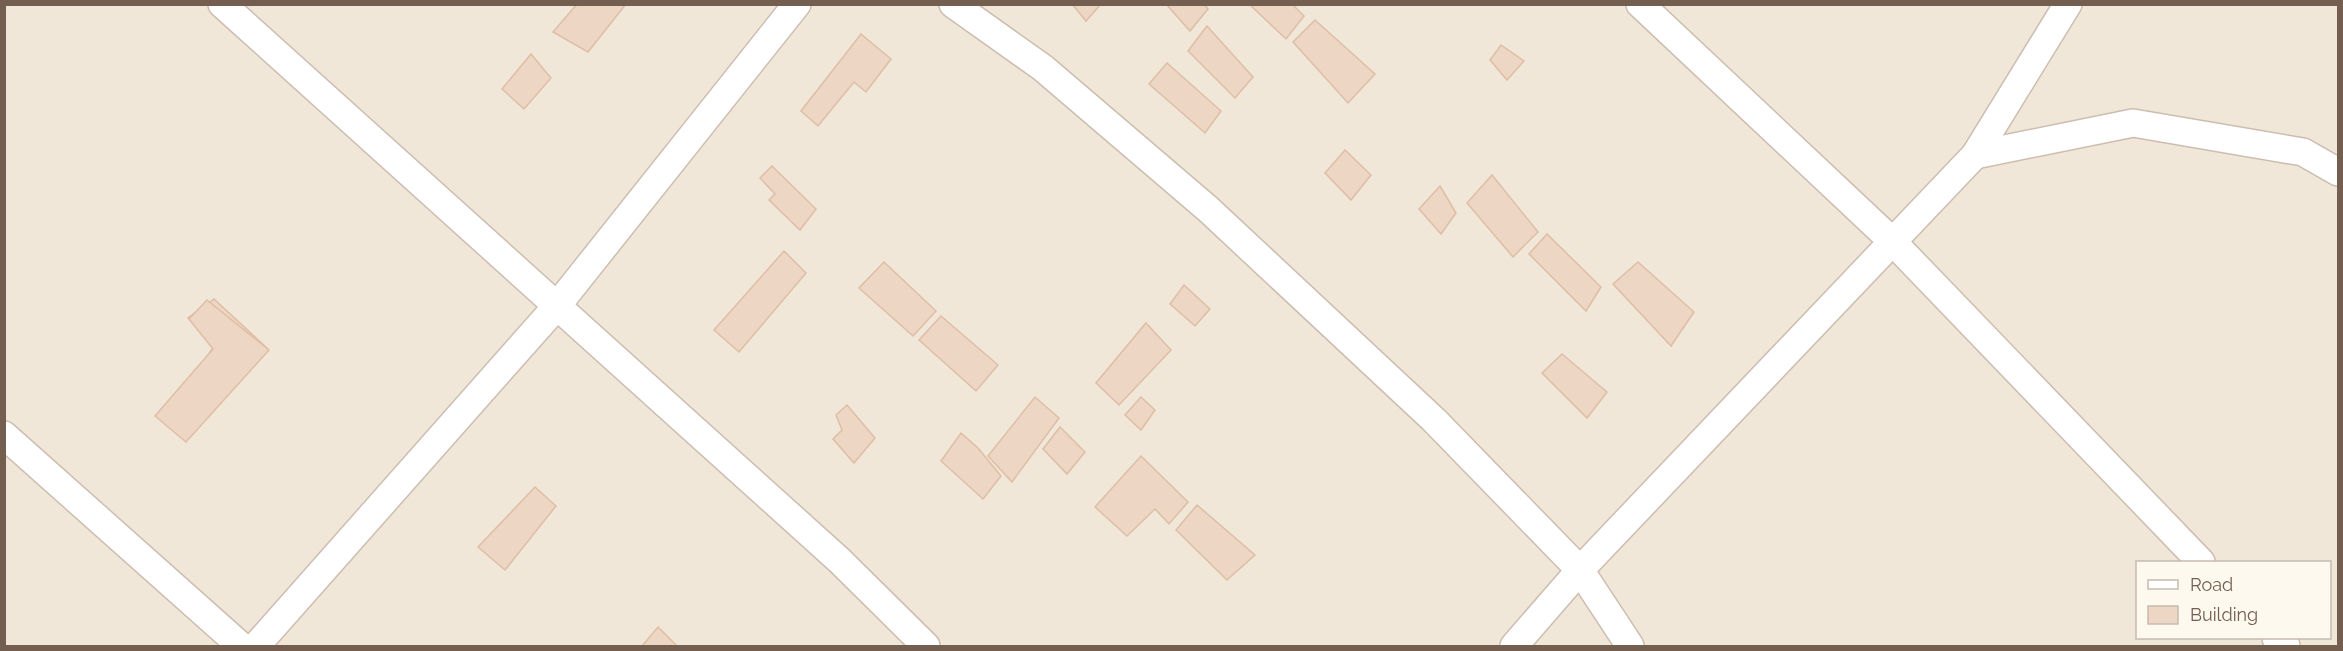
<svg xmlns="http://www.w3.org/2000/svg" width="2343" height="651" font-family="Raleway,sans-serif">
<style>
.residential{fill:#f1e7d8;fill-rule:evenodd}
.building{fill:#edd6c3;stroke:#debea5;stroke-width:1.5}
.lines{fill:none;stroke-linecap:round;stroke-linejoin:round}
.street-casing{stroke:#ccbdb0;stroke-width:30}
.street{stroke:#fff;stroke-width:27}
</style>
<rect width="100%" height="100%" fill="#faf5e9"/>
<path class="residential" d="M 4,5 L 2338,5 L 2338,646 L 5,646 ZM 2138,562 L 2330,562 L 2330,638 L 2138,638 Z"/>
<g class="building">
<path d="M 577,4 L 626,4 L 588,52 L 553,32 Z"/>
<path d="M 1072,4 L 1101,4 L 1086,21 Z"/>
<path d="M 1166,4 L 1204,4 L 1208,9 L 1190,31 Z"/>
<path d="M 1249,4 L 1292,4 L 1304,16 L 1286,39 Z"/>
<path d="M 1315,20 L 1375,74 L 1348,103 L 1293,42 Z"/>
<path d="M 1207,26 L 1253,77 L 1235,98 L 1188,51 Z"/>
<path d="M 861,34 L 891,59 L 866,92 L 854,82 L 818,126 L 801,111 Z"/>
<path d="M 1501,45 L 1524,61 L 1507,80 L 1490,60 Z"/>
<path d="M 531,54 L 551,78 L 524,109 L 502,89 Z"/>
<path d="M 1167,63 L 1221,111 L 1205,133 L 1149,84 Z"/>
<path d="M 1345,150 L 1371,175 L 1351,200 L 1325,173 Z"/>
<path d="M 772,166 L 816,209 L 800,230 L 769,200 L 775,194 L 760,178 Z"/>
<path d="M 1492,175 L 1538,232 L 1513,257 L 1467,203 Z"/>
<path d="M 1440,186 L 1456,213 L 1441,234 L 1419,209 Z"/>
<path d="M 1547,234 L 1601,287 L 1586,311 L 1529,254 Z"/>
<path d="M 784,251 L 806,273 L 739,352 L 714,330 Z"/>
<path d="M 884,262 L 936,311 L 913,336 L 859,288 Z"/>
<path d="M 1638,262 L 1694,312 L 1671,346 L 1613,284 Z"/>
<path d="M 1184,285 L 1210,309 L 1195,326 L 1170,304 Z"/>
<path d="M 214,299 L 268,349 L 186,441 L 164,415 L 213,348 L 188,318 Z"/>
<path d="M 207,300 L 269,350 L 186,442 L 155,416 L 213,349 L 189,319 Z"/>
<path d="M 941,316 L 998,365 L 976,391 L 919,340 Z"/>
<path d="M 1146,323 L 1171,350 L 1119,405 L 1096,383 Z"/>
<path d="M 1562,354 L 1607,392 L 1587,418 L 1542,373 Z"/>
<path d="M 1035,397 L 1059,418 L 1012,482 L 988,456 Z"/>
<path d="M 1141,397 L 1155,410 L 1141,430 L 1125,415 Z"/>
<path d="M 847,405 L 875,438 L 854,463 L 833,439 L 842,430 L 836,415 Z"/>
<path d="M 1060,427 L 1085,452 L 1067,474 L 1043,449 Z"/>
<path d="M 961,433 L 978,448 L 1001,476 L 983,499 L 941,461 Z"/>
<path d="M 1141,456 L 1188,502 L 1169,524 L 1155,509 L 1127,536 L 1095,507 Z"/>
<path d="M 535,487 L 556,506 L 505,570 L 478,547 Z"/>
<path d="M 1197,505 L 1255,555 L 1227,580 L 1176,530 Z"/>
<path d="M 658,627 L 677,646 L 642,646 Z"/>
</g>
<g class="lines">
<defs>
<g id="street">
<path d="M 222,4 L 839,560 L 926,646"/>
<path d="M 953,4 L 1043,68 L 1208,209 L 1434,420 L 1580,570 L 1630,646"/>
<path d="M 1640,4 L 1891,240 L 2201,562"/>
<path d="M 1975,155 L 2133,123 L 2303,152 L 2338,172"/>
<path d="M 4,435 L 241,646"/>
<path d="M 2276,638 L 2286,646"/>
<path d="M 256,646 L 556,307 L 797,4"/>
<path d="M 1514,646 L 1580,570 L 1975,155 L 2068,4"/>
</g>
</defs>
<use href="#street" class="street-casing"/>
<use href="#street" class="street"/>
</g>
<rect width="2343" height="651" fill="none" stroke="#735e4f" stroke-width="12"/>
<rect x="2136" y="561" width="195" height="78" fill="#fdf9ef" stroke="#c6bbaf" stroke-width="1.5"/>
<rect x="2148" y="580" width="30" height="9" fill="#ffffff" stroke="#c6bbaf" stroke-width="1.5"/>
<text x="2190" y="591" font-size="18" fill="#735e4f">Road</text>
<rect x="2148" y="606" width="30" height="18" fill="#edd6c3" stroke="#c6bbaf" stroke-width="1.5"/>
<text x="2190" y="621" font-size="18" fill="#735e4f">Building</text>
</svg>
